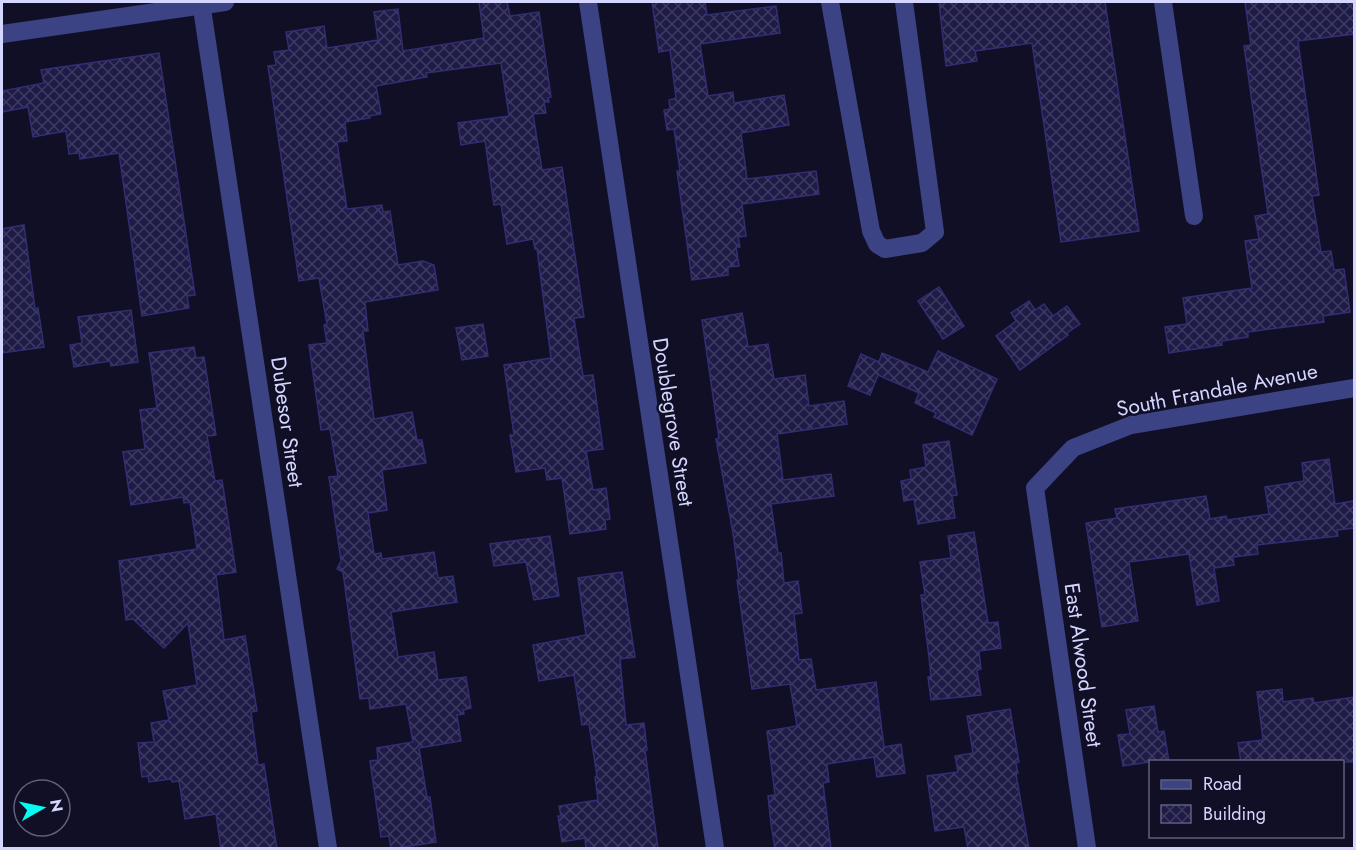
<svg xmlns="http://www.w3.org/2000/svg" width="1356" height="850" font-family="Jost,sans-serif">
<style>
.building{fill:url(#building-cross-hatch);stroke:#312e72;stroke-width:1.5}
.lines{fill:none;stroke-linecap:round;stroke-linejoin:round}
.minor{stroke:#3b4384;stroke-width:18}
.labels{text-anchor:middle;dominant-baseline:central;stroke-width:5;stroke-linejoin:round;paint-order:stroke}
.street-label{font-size:21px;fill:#d5d6ff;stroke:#100f26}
</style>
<defs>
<pattern id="building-cross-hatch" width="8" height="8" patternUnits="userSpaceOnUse" patternTransform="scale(1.5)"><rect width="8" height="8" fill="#1e1b47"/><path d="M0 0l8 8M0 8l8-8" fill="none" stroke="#3e3b63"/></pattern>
</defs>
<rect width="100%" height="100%" fill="#100f26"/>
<g class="building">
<path d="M 479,2 L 507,2 L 510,16 L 539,12 L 551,97 L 548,98 L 549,102 L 544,102 L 546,113 L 533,114 L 542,170 L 562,167 L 584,317 L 574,318 L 583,376 L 593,375 L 603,449 L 586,451 L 593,490 L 606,488 L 610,519 L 605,520 L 606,529 L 570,534 L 562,478 L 547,480 L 545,468 L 516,472 L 510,435 L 514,435 L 504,365 L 551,358 L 537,249 L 535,249 L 533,239 L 507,244 L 501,204 L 494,205 L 485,141 L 461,145 L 458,123 L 509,116 L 501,63 L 426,73 L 427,77 L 376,86 L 381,114 L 369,116 L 370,118 L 345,122 L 347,141 L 337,142 L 347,209 L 382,205 L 383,212 L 390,211 L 398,265 L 423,261 L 434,265 L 438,290 L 365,302 L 368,331 L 363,331 L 374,419 L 412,412 L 417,440 L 422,440 L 426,463 L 382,470 L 387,510 L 368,513 L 374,554 L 381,553 L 382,559 L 434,552 L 438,578 L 453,576 L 457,602 L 391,612 L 398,657 L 434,652 L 438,680 L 466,677 L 471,708 L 463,710 L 464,714 L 457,715 L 461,741 L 419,748 L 427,797 L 430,797 L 436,842 L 391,849 L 389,836 L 381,837 L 370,761 L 378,760 L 377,748 L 413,742 L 406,704 L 370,709 L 369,698 L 360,699 L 343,572 L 337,569 L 341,561 L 329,477 L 338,476 L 330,429 L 321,430 L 309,345 L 327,343 L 324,325 L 327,324 L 319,278 L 299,281 L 268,66 L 276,65 L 274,52 L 289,50 L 286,32 L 324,26 L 327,48 L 378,40 L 374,12 L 398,9 L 403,51 L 484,38 Z"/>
<path d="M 652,2 L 705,2 L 707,15 L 776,6 L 780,33 L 700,44 L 708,96 L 733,92 L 734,103 L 784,95 L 789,125 L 741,133 L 747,179 L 816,171 L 819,194 L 742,204 L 746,236 L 738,237 L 740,247 L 736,247 L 739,266 L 728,267 L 728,275 L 692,280 L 677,171 L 680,171 L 674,129 L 667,130 L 664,110 L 670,109 L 669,100 L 676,98 L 670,50 L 659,52 Z"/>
<path d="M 939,2 L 1105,2 L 1139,231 L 1061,242 L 1032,43 L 975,51 L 977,61 L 946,66 Z"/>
<path d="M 1245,2 L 1354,2 L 1354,34 L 1298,41 L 1319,195 L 1312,196 L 1321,252 L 1331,251 L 1334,270 L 1344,269 L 1350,312 L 1323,316 L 1324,322 L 1248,332 L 1248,337 L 1222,341 L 1222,345 L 1169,353 L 1165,327 L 1187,324 L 1183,298 L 1252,288 L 1245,241 L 1259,239 L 1255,216 L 1268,214 L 1244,46 L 1251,45 Z"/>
<path d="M 159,53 L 195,295 L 187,296 L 189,308 L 142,316 L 119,153 L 80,159 L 79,153 L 69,154 L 66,131 L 33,137 L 28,107 L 2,112 L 2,91 L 44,83 L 41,70 Z"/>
<path d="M 24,225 L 35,309 L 38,308 L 44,347 L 2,353 L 2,229 Z"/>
<path d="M 939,287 L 964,326 L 943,339 L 918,301 Z"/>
<path d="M 1029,301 L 1035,310 L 1044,304 L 1053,316 L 1067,306 L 1080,324 L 1067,333 L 1068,335 L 1020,370 L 996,336 L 1016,321 L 1011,313 Z"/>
<path d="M 131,310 L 138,362 L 111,366 L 110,361 L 74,367 L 70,345 L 82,343 L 78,317 Z"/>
<path d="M 742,313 L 748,347 L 768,344 L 774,379 L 805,375 L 809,406 L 844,401 L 847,424 L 777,434 L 783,480 L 831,474 L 834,496 L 771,504 L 778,553 L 781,553 L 784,583 L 798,581 L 802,613 L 794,614 L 799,660 L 811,659 L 816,690 L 876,682 L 884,747 L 901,744 L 905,773 L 877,777 L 874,757 L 827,764 L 829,782 L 823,783 L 831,849 L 775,849 L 771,824 L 768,796 L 775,795 L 767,731 L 797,726 L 790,684 L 752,689 L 737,580 L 739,580 L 733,533 L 716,439 L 719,438 L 702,320 Z"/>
<path d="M 483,324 L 488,356 L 462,360 L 456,328 Z"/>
<path d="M 194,347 L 196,358 L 204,357 L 216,435 L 207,436 L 215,481 L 222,480 L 236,572 L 216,575 L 224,640 L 245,636 L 257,711 L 251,712 L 258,765 L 264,764 L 277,849 L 221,849 L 216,814 L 185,819 L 179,781 L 172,782 L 171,779 L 149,782 L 148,776 L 142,777 L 138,743 L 154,742 L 151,723 L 169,720 L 163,691 L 197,685 L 188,623 L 164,648 L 133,619 L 126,620 L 119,561 L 197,549 L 190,502 L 184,503 L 183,497 L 131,505 L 123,452 L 145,449 L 140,410 L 157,408 L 149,353 Z"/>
<path d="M 938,351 L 997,379 L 972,435 L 934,417 L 936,413 L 915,403 L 919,393 L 878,375 L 870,395 L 848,386 L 861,354 L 879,362 L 882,353 L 928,372 Z"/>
<path d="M 949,441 L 957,495 L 952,496 L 955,518 L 918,524 L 914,499 L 904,501 L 901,481 L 911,479 L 910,470 L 926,467 L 923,445 Z"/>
<path d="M 1329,459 L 1335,504 L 1354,501 L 1354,528 L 1337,530 L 1338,536 L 1257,545 L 1258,554 L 1233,557 L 1234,565 L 1214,568 L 1219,601 L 1197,605 L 1189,554 L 1129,562 L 1138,621 L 1102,627 L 1086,523 L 1117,518 L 1115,509 L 1206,496 L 1210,519 L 1226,516 L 1227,520 L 1269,514 L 1265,487 L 1304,481 L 1302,463 Z"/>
<path d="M 974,532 L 988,623 L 998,622 L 1001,648 L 979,651 L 981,669 L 977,670 L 981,695 L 931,700 L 928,677 L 931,676 L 929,657 L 921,595 L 925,595 L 920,562 L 951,558 L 948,536 Z"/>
<path d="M 550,536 L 559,596 L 534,600 L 526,562 L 494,566 L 490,544 Z"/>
<path d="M 622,572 L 635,657 L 620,659 L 626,725 L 644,723 L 647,750 L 645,750 L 658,849 L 586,849 L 585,838 L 562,842 L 558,816 L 561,816 L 559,806 L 598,800 L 595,777 L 597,776 L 589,724 L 582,725 L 574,675 L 539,681 L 533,645 L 586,635 L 578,578 Z"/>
<path d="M 1282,689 L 1283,702 L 1313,698 L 1314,703 L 1354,697 L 1354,762 L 1241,762 L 1238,743 L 1263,740 L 1257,692 Z"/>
<path d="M 1154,706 L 1158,732 L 1164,731 L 1169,762 L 1150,762 L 1123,766 L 1118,735 L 1130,734 L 1126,710 Z"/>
<path d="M 1010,709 L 1019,762 L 1016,763 L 1018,773 L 1016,774 L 1029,849 L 968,849 L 964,827 L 935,831 L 927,776 L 958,772 L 955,756 L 973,753 L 967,716 Z"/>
</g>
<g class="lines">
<g class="minor">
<path d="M 201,2 L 328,848"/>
<path d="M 588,2 L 715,848"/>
<path d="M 830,2 L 871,231 L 877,244 L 885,249 L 922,243 L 935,232 L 904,2"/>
<path d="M 1163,2 L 1194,216"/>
<path d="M 2,34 L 225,2"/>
<path d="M 1087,848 L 1035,488 L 1073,448 L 1131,425 L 1354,388"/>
</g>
</g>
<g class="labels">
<g class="street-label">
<text transform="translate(1217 390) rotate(-11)">South Frandale Avenue</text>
<text transform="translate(287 422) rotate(82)">Dubesor Street</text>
<text transform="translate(673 422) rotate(81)">Doublegrove Street</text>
<text transform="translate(1083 665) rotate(82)">East Alwood Street</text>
</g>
</g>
<rect width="1356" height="850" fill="none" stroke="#d5d6ff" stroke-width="6"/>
<rect x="1149" y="760" width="195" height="78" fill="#100f26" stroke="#5f5f7d" stroke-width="1.5"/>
<rect x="1161" y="780" width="30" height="9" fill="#3b4384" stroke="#5f5f7d" stroke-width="1.5"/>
<text x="1203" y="790" font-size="18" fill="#d5d6ff">Road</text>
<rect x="1161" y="805" width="30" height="18" fill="url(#building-cross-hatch)" stroke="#5f5f7d" stroke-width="1.5"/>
<text x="1203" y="820" font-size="18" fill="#d5d6ff">Building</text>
<g transform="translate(42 808) rotate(81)"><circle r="28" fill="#100f26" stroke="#5f5f7d" stroke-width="1.5"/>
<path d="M0-4.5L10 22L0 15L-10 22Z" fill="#03fcf1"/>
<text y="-9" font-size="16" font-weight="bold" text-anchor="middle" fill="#d5d6ff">N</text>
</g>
</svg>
